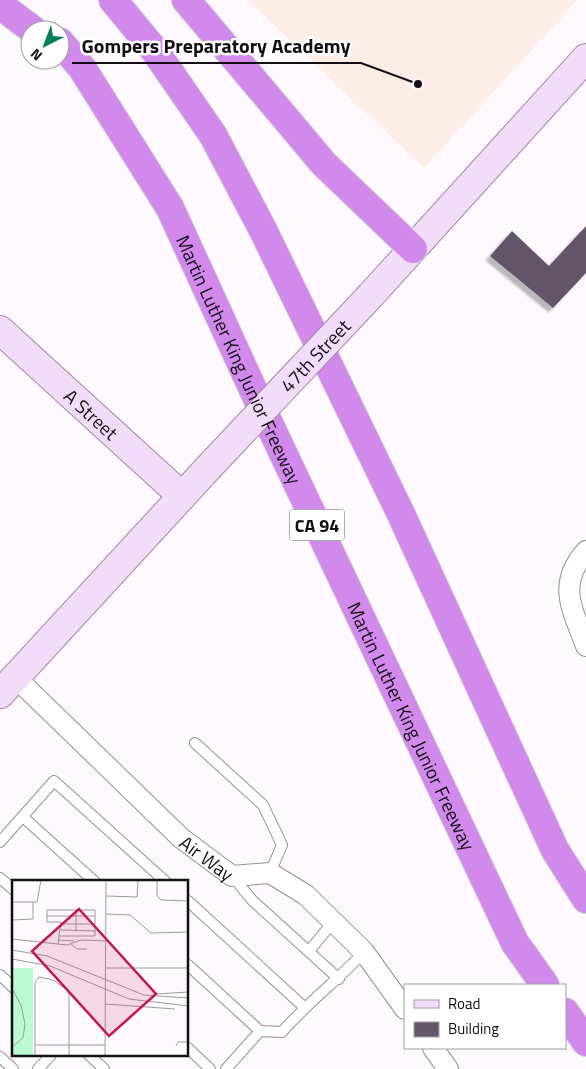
<svg xmlns="http://www.w3.org/2000/svg" width="586" height="1069" font-family="'Titillium Web',sans-serif">
<style>
.education{fill:#fcede7}
.building{fill:#64576a;filter:url(#shadow)}
.lines{fill:none;stroke-linecap:round;stroke-linejoin:round}
.lane-casing{stroke:#9e8a9c;stroke-width:12}
.street-casing{stroke:#9e8a9c;stroke-width:22}
.secondary-casing{stroke:#9e8a9c;stroke-width:30}
.highway-casing{stroke:#d5d4d5;stroke-width:30}
.lane{stroke:#fff;stroke-width:10}
.street{stroke:#fff;stroke-width:20}
.secondary{stroke:#f2dcf9;stroke-width:28}
.highway{stroke:#d289ec;stroke-width:28}
.secondary-bridge-casing{stroke:#9e8a9c;stroke-width:30;stroke-linecap:butt}
.secondary-bridge{stroke:#f2dcf9;stroke-width:28}
.labels{text-anchor:middle;dominant-baseline:central;stroke-width:5;stroke-linejoin:round;paint-order:stroke}
.shield{fill:#fff;stroke:#5b565b;stroke-width:1}
.shield-label{font-size:18px;font-weight:bold;fill:#150e15}
.street-label{font-size:19px;fill:#150e15;stroke:#fff}
.inset-road{fill:none;stroke:#a09ba0;stroke-width:1}
.view{fill:#c2185b;fill-opacity:0.15;stroke:#c2185b;stroke-width:2.5}
.inset-edge{fill:none;stroke:#150e15;stroke-width:2.5}
.leader{fill:none;stroke:#150e15;stroke-width:2}
.callout-dot{fill:#150e15;stroke:#fff;stroke-width:2}
.callout-label{font-size:20px;text-anchor:middle;font-weight:bold;fill:#150e15;stroke:#fff;stroke-width:5;stroke-linejoin:round;paint-order:stroke}
</style>
<defs>
<filter id="shadow"><feDropShadow dx="-4.5" dy="4.5" stdDeviation="1" flood-color="#0004"/></filter>
</defs>
<rect width="100%" height="100%" fill="#fdf9fd"/>
<path class="education" d="M 248,0 L 577,0 L 424,168 Z"/>
<path class="building" d="M 586,226 L 586,273 L 553,308 L 490,256 L 512,231 L 549,266 Z"/>
<g class="lines">
<defs>
<g id="lane">
<path d="M 195,743 L 263,805 L 282,845 L 270,873"/>
<path d="M 23,817 L 95,882"/>
<path d="M 0,842 L 54,781 L 166,882"/>
<path d="M 232,876 L 253,901 L 339,979"/>
<path d="M 0,878 L 14,890"/>
<path d="M 188,901 L 304,1007"/>
<path d="M 309,951 L 333,922"/>
<path d="M 188,965 L 260,1031"/>
<path d="M 0,975 L 14,988"/>
<path d="M 188,1048 L 210,1069"/>
<path d="M 89,1055 L 104,1069"/>
<path d="M 0,1057 L 13,1069"/>
<path d="M 38,1069 L 51,1055"/>
<path d="M 226,1069 L 260,1031 L 282,1032 C 307,1003 338,980 364,952"/>
</g>
<g id="street">
<path d="M 586,551 C 556,585 573,610 586,646"/>
<path id="s1" d="M 15,677 L 181,838 L 232,876 L 270,873 L 306,895 L 364,952 L 405,1009"/>
<path d="M 433,1048 L 448,1069"/>
</g>
<g id="secondary">
<path d="M 371,295 L 586,58"/>
<path id="s2" d="M 0,330 L 182,496"/>
<path d="M 0,694 L 209,467"/>
</g>
<g id="highway">
<path d="M 113,0 L 155,51 L 213,135 L 263,230 L 400,512 L 555,850 L 586,899"/>
<path d="M 186,0 L 324,164 L 413,249"/>
<path d="M 0,5 L 33,30"/>
<path id="s3" d="M 60,42 L 82,68 L 170,208 L 256,396 L 515,943 L 545,985"/>
<path d="M 565,1012 L 586,1042"/>
</g>
</defs>
<use href="#lane" class="lane-casing"/>
<use href="#street" class="street-casing"/>
<use href="#secondary" class="secondary-casing"/>
<use href="#highway" class="highway-casing"/>
<use href="#lane" class="lane"/>
<use href="#street" class="street"/>
<use href="#secondary" class="secondary"/>
<use href="#highway" class="highway"/>
<defs>
<g id="secondary-bridge">
<path id="s4" d="M 209,467 L 371,295"/>
</g>
</defs>
<use href="#secondary-bridge" class="secondary-bridge-casing"/>
<use href="#secondary-bridge" class="secondary-bridge"/>
</g>
<g class="labels">
<rect class="shield" x="289.5" y="509.5" width="55" height="31" rx="4"/>
<g class="shield-label">
<text x="317" y="525">CA 94</text>
</g>
<g class="street-label">
<text stroke="none"><textPath href="#s4" startOffset="154">47th Street</textPath></text>
<text stroke="none"><textPath href="#s3" startOffset="366">Martin Luther King Junior Freeway</textPath></text>
<text stroke="none"><textPath href="#s2" startOffset="124">A Street</textPath></text>
<text stroke="none"><textPath href="#s3" startOffset="771">Martin Luther King Junior Freeway</textPath></text>
<text stroke="none"><textPath href="#s1" startOffset="264">Air Way</textPath></text>
</g>
</g>
<g transform="translate(12 880)">
<rect width="176" height="176" fill="#fdf9fd"/>
<path d="M 0,88 L 21,88 L 21,176 L 0,176 Z" fill="#b9fbd0"/>
<path class="inset-road" d="M 145,0 L 145,16 L 149,20 L 177,21M 94,16 L 125,17 L 126,0M 0,22 L 25,22 L 29,0M 94,34 L 118,35 L 139,53 L 177,52M 35,36 L 83,36M 0,40 L 21,39 L 21,22M 49,44 L 83,44M 49,50 L 83,51M 64,51 L 64,30M 0,59 L 55,65 L 69,60 L 94,61M 46,60 L 62,61M 46,64 L 47,56 L 83,56 L 83,30 L 35,30 L 35,42 L 49,42 L 47,56M 59,64 L 65,69 L 75,69M 0,70 L 35,76 L 132,115 L 177,118M 0,79 L 38,86 L 117,119 L 177,126M 94,88 L 177,88M 0,109 L 9,125 L 13,144 L 11,158 L 0,167M 143,114 L 177,112M 93,124 L 163,129M 23,165 L 93,165M 164,166 L 166,162 L 177,162M 23,176 L 23,102 L 27,97 L 41,100 L 57,111 L 57,176M 93,176 L 94,0"/>
<path class="view" d="M 67,29 L 144,114 L 97,156 L 20,71 Z"/>
<rect width="176" height="176" class="inset-edge"/>
</g>
<path class="leader" d="M418 84L361 63H72"/>
<circle class="callout-dot" cx="418" cy="84" r="5"/>
<g class="callout-label">
<text x="216" y="53">Gompers Preparatory Academy</text>
</g>
<rect x="404" y="984" width="162" height="65" fill="#ffffff" stroke="#a19fa1"/>
<rect x="414" y="1000" width="25" height="8" fill="#f2dcf9" stroke="#a19fa1"/>
<text x="448" y="1009" font-size="15" fill="#150e15">Road</text>
<rect x="414" y="1022" width="25" height="15" fill="#64576a" stroke="#a19fa1"/>
<text x="448" y="1034" font-size="15" fill="#150e15">Building</text>
<g transform="translate(45 45) rotate(222)"><circle r="24" fill="#ffffff" stroke="#a19fa1"/>
<path d="M0-4L9 19L0 12L-9 19Z" fill="#037f5e"/>
<text y="-8" font-size="14" font-weight="bold" text-anchor="middle" fill="#150e15">N</text>
</g>
</svg>
